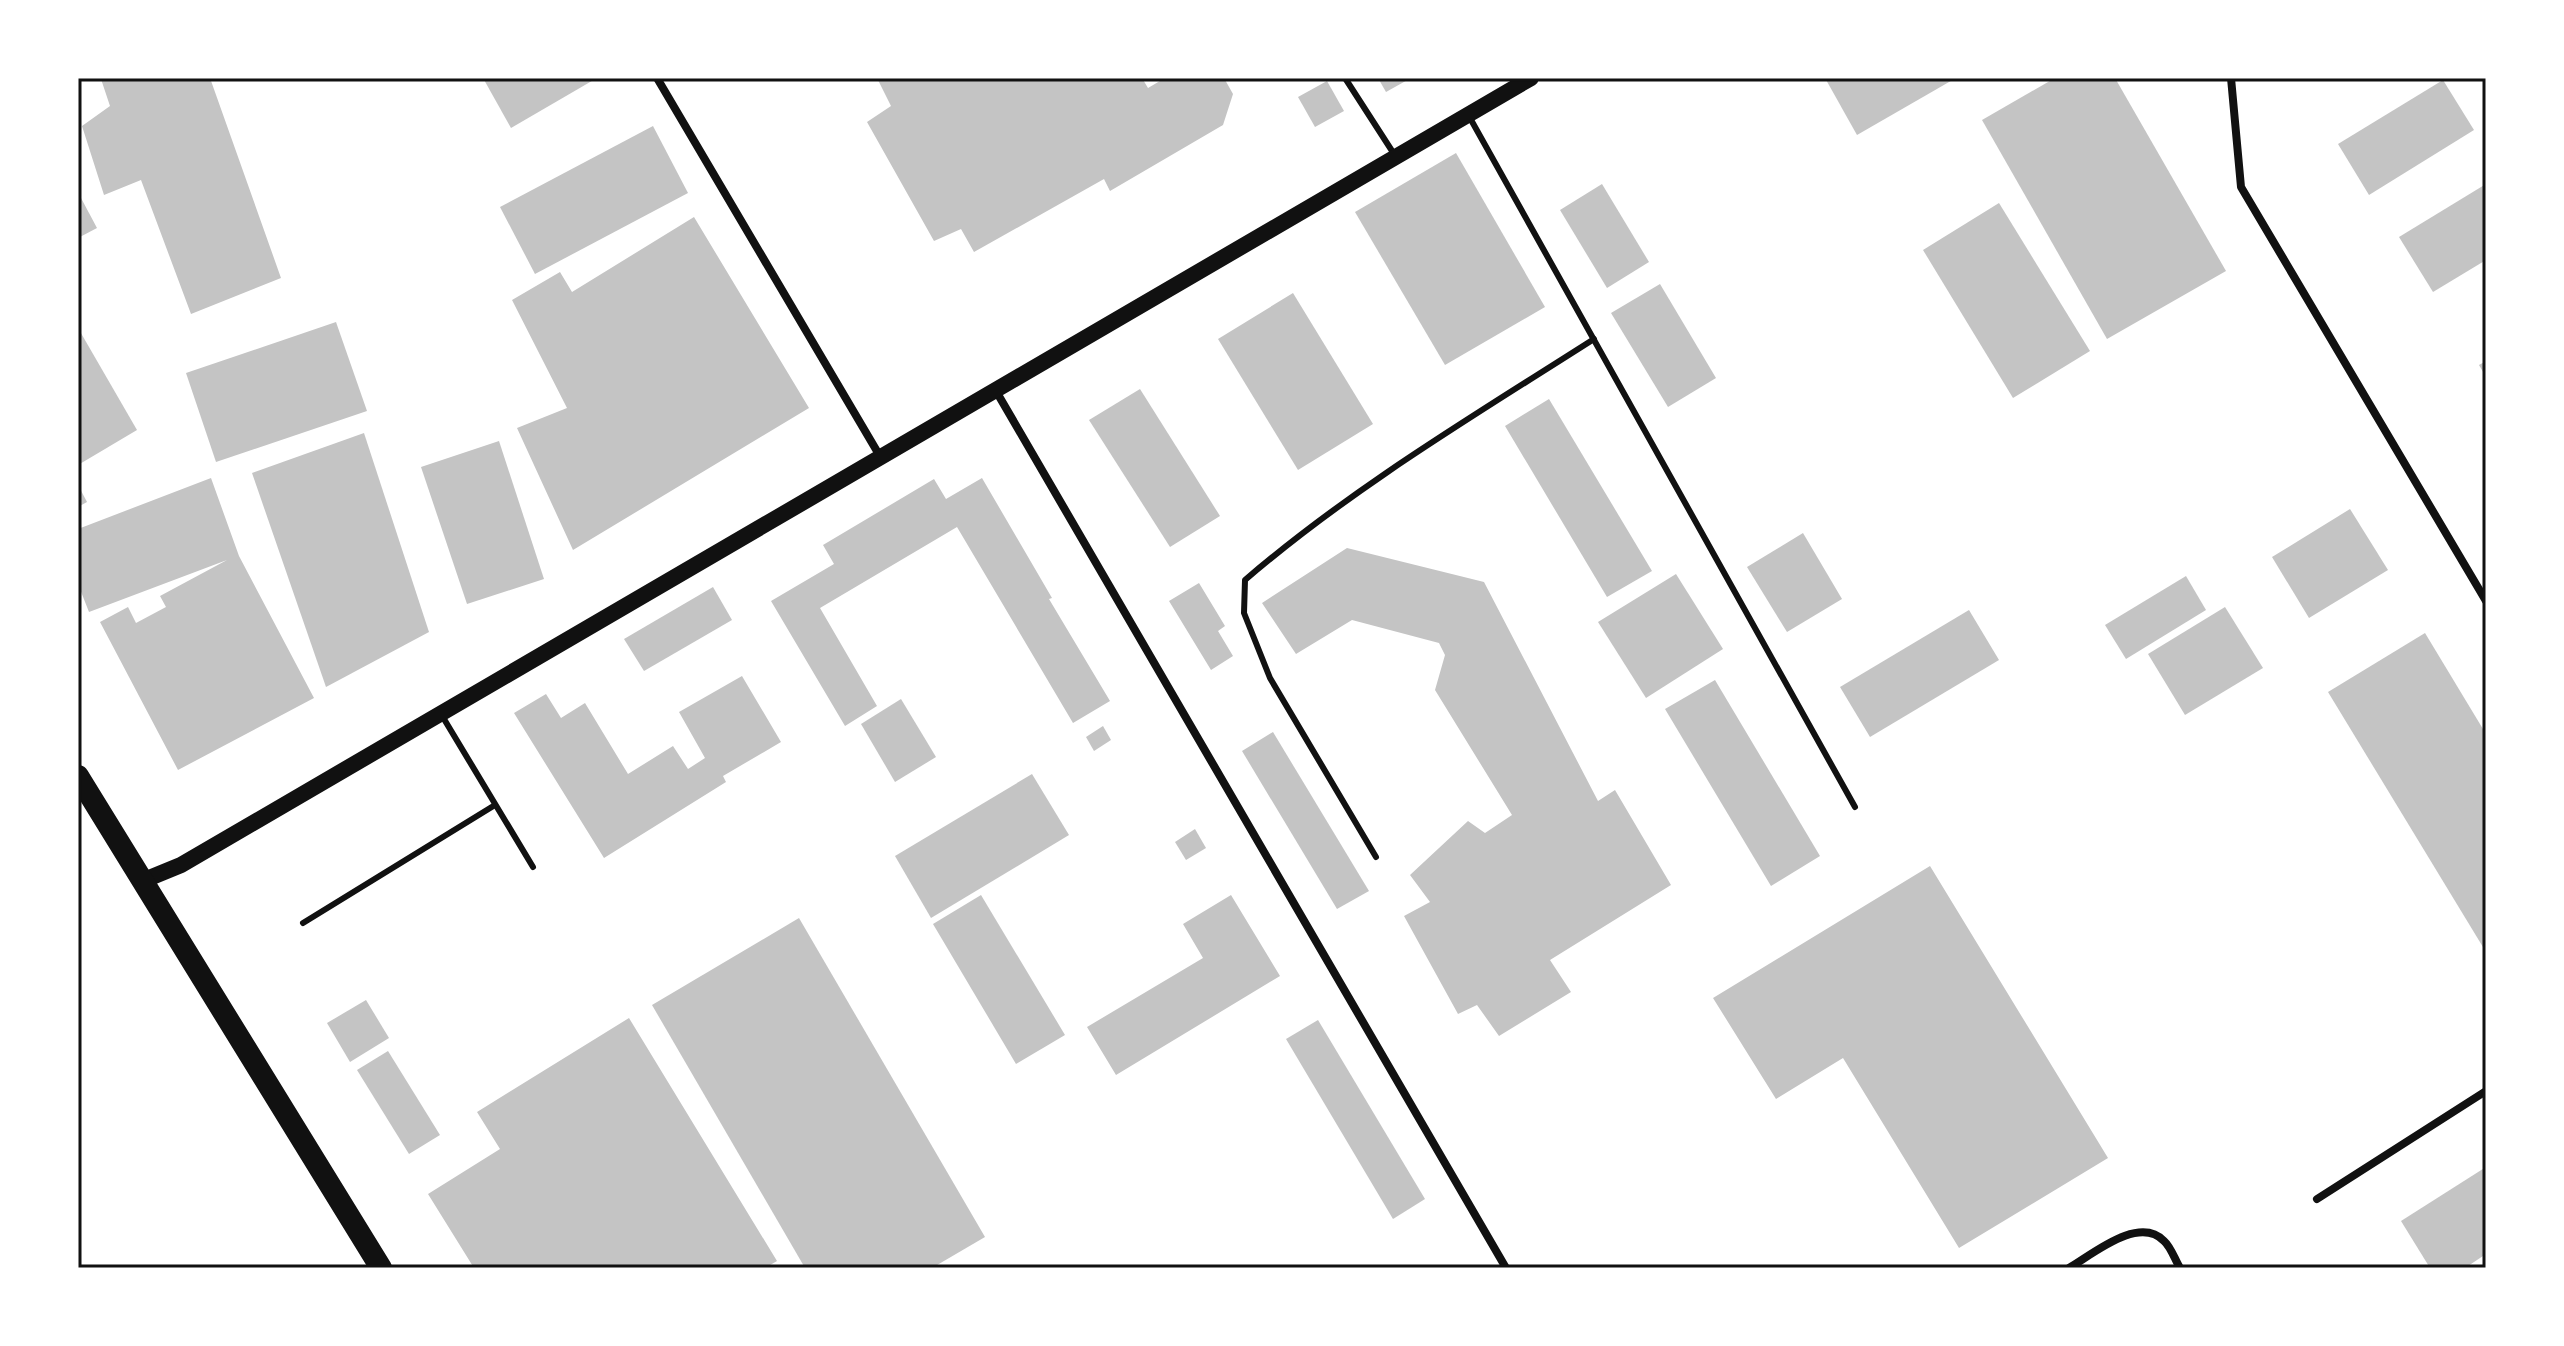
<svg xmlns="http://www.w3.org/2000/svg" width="2564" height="1346" font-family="Raleway,sans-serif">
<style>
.building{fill:#c4c4c4}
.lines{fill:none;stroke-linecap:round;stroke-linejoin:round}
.service{stroke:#111;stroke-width:6}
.minor{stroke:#111;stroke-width:8}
.secondary{stroke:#111;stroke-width:16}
.trunk{stroke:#111;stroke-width:22}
.neatline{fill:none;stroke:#111;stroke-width:3}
</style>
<rect width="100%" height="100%" fill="#fff"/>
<g class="building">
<path d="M 210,78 L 281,278 L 191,314 L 141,180 L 104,195 L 82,126 L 110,106 L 101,79 L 103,78 Z"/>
<path d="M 483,78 L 597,78 L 511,128 Z"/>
<path d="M 881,78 L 1142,78 L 1148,88 L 1165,78 L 1224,78 L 1233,94 L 1223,125 L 1110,191 L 1104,179 L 974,252 L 961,229 L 934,241 L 867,122 L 891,106 L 878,80 Z"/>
<path d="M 1378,78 L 1411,78 L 1386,92 Z"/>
<path d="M 1825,78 L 1956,78 L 1857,135 Z"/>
<path d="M 2055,78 L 2115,78 L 2226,271 L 2107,339 L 1982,120 Z"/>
<path d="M 2443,80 L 2474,130 L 2369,195 L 2338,144 Z"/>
<path d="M 1327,81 L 1344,111 L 1315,127 L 1298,97 Z"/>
<path d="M 653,126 L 688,193 L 535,274 L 500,207 Z"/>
<path d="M 1456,153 L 1545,307 L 1445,365 L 1355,212 Z"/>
<path d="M 1602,184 L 1649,262 L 1607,288 L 1560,210 Z"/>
<path d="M 2486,184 L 2486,260 L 2433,292 L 2399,237 Z"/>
<path d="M 81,198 L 97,228 L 78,238 L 78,199 Z"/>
<path d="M 1999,203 L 2090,351 L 2013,398 L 1923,250 Z"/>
<path d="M 694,217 L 809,408 L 573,550 L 517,428 L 567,408 L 512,300 L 560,272 L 572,292 Z"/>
<path d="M 1660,284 L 1716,378 L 1668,407 L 1611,313 Z"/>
<path d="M 1293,293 L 1373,424 L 1298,470 L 1218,339 Z"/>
<path d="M 336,322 L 367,411 L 216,462 L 186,373 Z"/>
<path d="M 78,328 L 137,430 L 78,465 Z"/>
<path d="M 2486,361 L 2486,377 L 2479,365 Z"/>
<path d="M 1140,389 L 1220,516 L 1170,547 L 1089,420 Z"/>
<path d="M 1549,399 L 1652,571 L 1607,597 L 1505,426 Z"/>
<path d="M 364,433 L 429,632 L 326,687 L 252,473 Z"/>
<path d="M 499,441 L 544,579 L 467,604 L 421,467 Z"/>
<path d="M 211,478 L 239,556 L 314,698 L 178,770 L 100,622 L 128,607 L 136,623 L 166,607 L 160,596 L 227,560 L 89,612 L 78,584 L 78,529 Z"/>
<path d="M 982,478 L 1052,598 L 1049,599 L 1110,701 L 1073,723 L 957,527 L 820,608 L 877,706 L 845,726 L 771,601 L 834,564 L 823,545 L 934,479 L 946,499 Z"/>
<path d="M 78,485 L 87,502 L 78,507 Z"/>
<path d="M 2350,509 L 2388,570 L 2309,618 L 2272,557 Z"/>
<path d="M 1803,533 L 1842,599 L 1787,632 L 1747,567 Z"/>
<path d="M 1347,548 L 1484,582 L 1598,801 L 1615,790 L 1671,885 L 1550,960 L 1571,992 L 1499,1036 L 1477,1005 L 1458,1014 L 1404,916 L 1430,902 L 1410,875 L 1468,821 L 1485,833 L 1512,815 L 1435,690 L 1445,655 L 1439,643 L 1352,620 L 1296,654 L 1262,603 Z"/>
<path d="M 1676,574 L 1723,649 L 1646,698 L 1598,622 Z"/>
<path d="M 2186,576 L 2206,610 L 2126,659 L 2105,625 Z"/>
<path d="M 1199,583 L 1225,626 L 1218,631 L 1233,656 L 1211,670 L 1169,601 Z"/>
<path d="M 713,587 L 732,620 L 644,671 L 624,639 Z"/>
<path d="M 2225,607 L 2263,668 L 2185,715 L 2148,654 Z"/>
<path d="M 1969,610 L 1999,660 L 1870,737 L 1840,687 Z"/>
<path d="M 2425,633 L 2486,734 L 2486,952 L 2328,692 Z"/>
<path d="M 742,676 L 781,742 L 723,776 L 726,782 L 604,858 L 514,713 L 546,694 L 561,718 L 585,703 L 628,774 L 673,746 L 688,769 L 705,758 L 679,712 Z"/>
<path d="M 1715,680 L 1820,856 L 1771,886 L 1665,709 Z"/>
<path d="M 901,699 L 936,757 L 895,782 L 861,724 Z"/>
<path d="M 1103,726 L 1111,740 L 1094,751 L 1086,737 Z"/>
<path d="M 1273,732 L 1369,891 L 1337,909 L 1242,751 Z"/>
<path d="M 1032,774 L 1069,835 L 931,918 L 895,856 Z"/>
<path d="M 1195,829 L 1206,848 L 1186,860 L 1175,842 Z"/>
<path d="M 1930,866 L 2108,1158 L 1959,1248 L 1843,1058 L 1776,1099 L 1713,998 Z"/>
<path d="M 981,895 L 1065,1035 L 1016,1064 L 933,924 Z"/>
<path d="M 1231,895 L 1280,976 L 1116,1075 L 1087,1027 L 1203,958 L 1183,924 Z"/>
<path d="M 799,918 L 985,1237 L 932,1268 L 805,1268 L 652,1005 Z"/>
<path d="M 366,1000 L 389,1038 L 350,1062 L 327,1023 Z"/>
<path d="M 629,1018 L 777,1261 L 765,1268 L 474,1268 L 428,1194 L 500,1149 L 477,1112 Z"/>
<path d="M 1318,1020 L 1425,1199 L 1393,1219 L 1286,1039 Z"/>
<path d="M 388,1051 L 440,1135 L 409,1154 L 357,1070 Z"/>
<path d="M 2486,1167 L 2486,1254 L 2465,1268 L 2430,1268 L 2401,1221 Z"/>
</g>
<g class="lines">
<g class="service">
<path d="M 1345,78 L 1394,154"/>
<path d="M 1470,118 L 1855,807"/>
<path d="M 441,714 L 533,867"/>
<path d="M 1376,857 L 1270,678 L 1244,613 L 1245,580 C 1352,488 1475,415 1594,339"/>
<path d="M 303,923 L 495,805"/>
</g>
<g class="minor">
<path d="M 657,78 L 881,458"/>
<path d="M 2231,78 L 2241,187 L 2486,601"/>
<path d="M 996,391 L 1506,1268"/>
<path d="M 2317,1199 L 2486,1091"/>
<path d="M 2069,1268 C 2093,1254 2139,1215 2164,1241 C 2171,1247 2175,1260 2180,1268"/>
</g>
<path class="secondary" d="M 142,881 L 181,865 L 1531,78"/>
<path class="trunk" d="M 78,776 L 381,1268"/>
</g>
<rect width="2564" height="1346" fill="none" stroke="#ffffff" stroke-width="160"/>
<rect x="80" y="80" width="2404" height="1186" class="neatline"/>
</svg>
